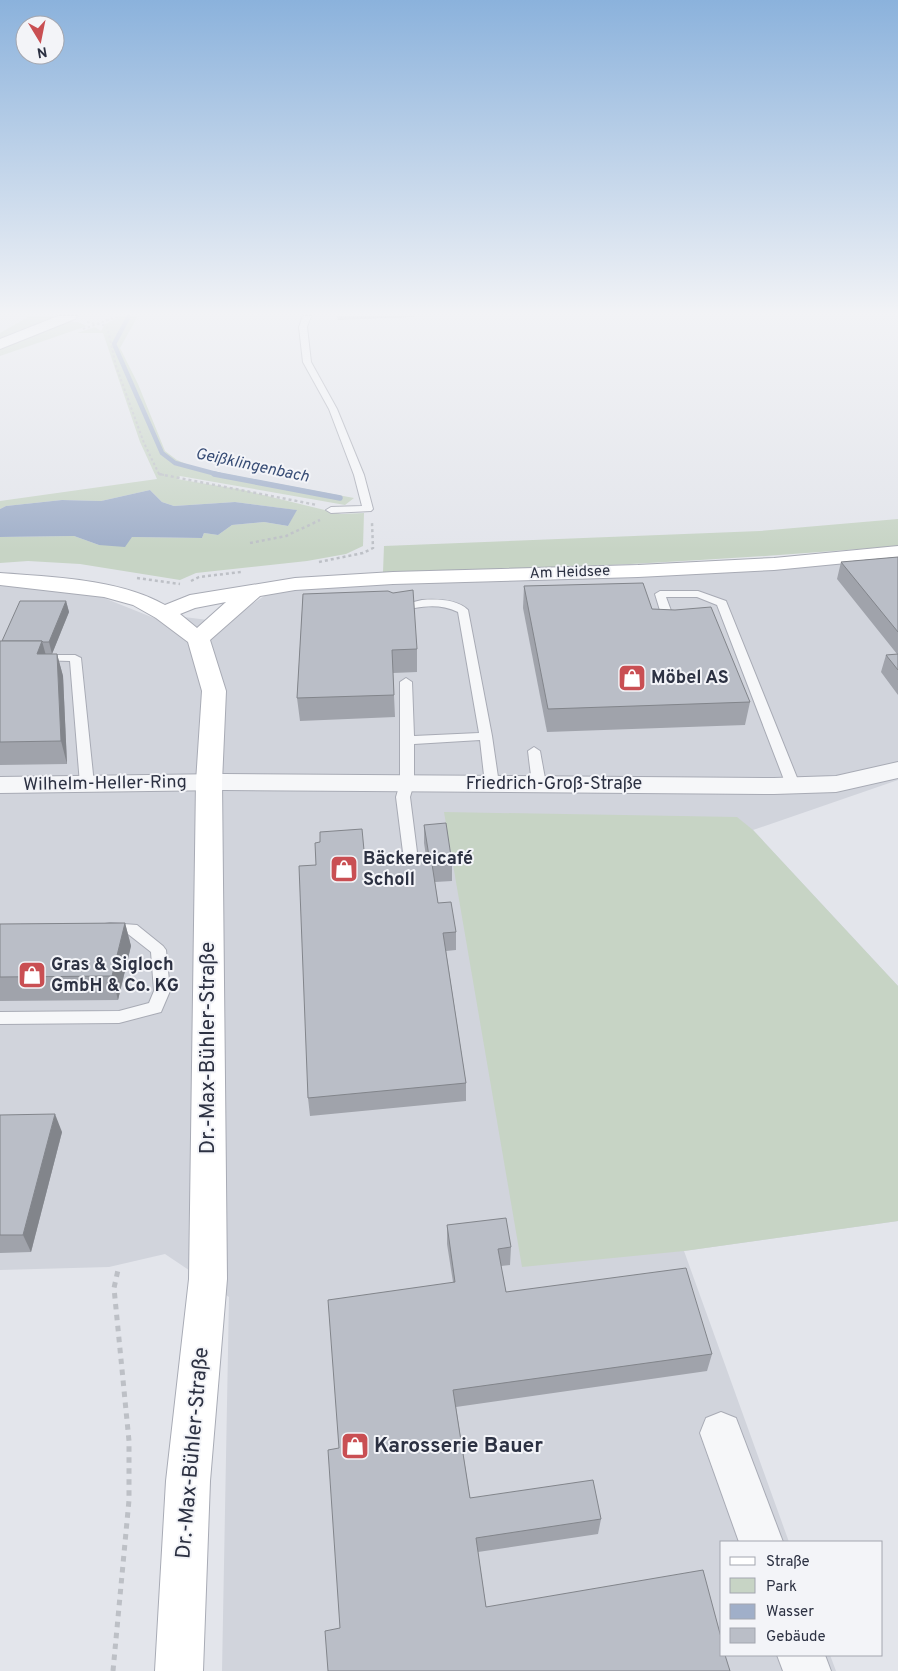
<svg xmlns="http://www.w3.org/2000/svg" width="898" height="1671" font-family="Overpass,sans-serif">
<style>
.built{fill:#d1d4dc}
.green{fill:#c7d4c5}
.water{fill:#a0afc9}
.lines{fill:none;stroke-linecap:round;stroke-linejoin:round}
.stream-far1{stroke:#a0afc9;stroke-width:4.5}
.stream{stroke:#a0afc9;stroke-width:5.5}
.lane-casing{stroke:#a8abb5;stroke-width:2}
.street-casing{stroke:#a8abb5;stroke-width:2}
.secondary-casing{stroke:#a8abb5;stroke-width:2}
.path-far2{stroke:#bdc0c6;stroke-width:2;stroke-dasharray:2.5 2.5;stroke-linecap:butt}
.path-far1{stroke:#bdc0c6;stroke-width:2.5;stroke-dasharray:3 3;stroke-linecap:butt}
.path{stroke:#bdc0c6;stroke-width:5;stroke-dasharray:5.5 5.5;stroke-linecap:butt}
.lane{fill:#f6f7f9;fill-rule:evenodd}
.street{fill:#f6f7f9;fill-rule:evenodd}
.secondary{fill:#fff;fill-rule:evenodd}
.wall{fill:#a0a3ab}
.shaded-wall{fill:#82858b}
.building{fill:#babec7;stroke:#82858b}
.labels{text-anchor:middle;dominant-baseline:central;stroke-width:4;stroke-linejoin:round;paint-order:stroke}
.far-street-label{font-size:15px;fill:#2c3142;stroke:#f3f4f8}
.far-water-label{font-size:16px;font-style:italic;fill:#374c75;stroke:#f3f4f8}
.poi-label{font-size:18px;font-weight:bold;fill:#2c3142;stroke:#f3f4f8;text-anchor:start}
.street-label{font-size:18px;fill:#2c3142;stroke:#f3f4f8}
.near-street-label{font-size:21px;fill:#2c3142;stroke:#f3f4f8}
.near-poi-label{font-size:21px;font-weight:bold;fill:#2c3142;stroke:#f3f4f8;text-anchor:start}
</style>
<rect width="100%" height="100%" fill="#e3e5eb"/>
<path class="built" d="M 898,557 L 898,780 L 753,830 L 898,986 L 898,1221 L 684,1251 L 789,1542 L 722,1542 L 722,1655 L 830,1655 L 836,1671 L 222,1671 L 229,1297 L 165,1254 L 109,1267 L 0,1270 L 0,585 L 28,586 L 99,596 L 154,618 L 168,615 L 224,622 L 266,595 L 320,587 L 689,574 Z"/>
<g class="green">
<path d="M 30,316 L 53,316 L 52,319 L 0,340 L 0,333 Z"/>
<path d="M 122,316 L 138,316 L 120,348 L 138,384 L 165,451 L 177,460 L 195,468 L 354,498 L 345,505 L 180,476 L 177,479 L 243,490 L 341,514 L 364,513 L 363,546 L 346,554 L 307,561 L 196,573 L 180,580 L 80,564 L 28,561 L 0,563 L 0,537 L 74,536 L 99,545 L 132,537 L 202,538 L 204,533 L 218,535 L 232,525 L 264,522 L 288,526 L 296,510 L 235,502 L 174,506 L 162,502 L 150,490 L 101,501 L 62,500 L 6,506 L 0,509 L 0,501 L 157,479 L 140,442 L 103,333 L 77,333 L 95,327 L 101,331 L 105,324 Z"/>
<path d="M 67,322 L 78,322 L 87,326 L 0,356 L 0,348 Z"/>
<path d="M 898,519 L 898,546 C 726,560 555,570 383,572 L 384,546 L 760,531 Z"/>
<path d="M 444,812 L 737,817 L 753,830 L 898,986 L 898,1221 L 684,1251 L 522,1267 Z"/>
</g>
<path class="water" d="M 150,490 L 162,502 L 174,506 L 235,502 L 297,510 L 288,526 L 264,522 L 232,525 L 218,535 L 204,533 L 202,538 L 132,537 L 125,547 L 99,545 L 74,536 L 0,537 L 0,509 L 6,506 L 62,500 L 101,501 Z"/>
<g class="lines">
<path class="stream-far1" d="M 129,316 L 114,344 L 162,453 L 175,463 L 220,475"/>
<path class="stream" d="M 214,474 L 340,498"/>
<defs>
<g id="lane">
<path d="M 303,316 L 311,316 L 307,327 L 311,362 L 337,409 L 364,475 L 373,509 L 371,511 L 331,513 L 326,510 L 331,507 L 362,506 L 354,475 L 329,409 L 303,362 L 299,327 Z"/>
<path d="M 660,591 L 698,591 L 726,601 L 800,785 L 798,788 L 788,788 L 786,785 L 717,605 L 697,597 L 666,597 L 677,627 L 671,630 L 665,627 L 655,594 Z"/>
<path d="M 422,600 C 437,599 457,599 468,610 L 492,736 L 499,784 L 492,788 L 485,784 L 480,740 L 414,744 L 414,783 L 410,797 L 419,868 L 417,871 L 407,871 L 405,868 L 396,797 L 400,783 L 400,682 L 406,678 L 412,682 L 414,736 L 479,733 L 458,612 C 437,602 418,607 397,612 L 392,609 L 393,607 Z"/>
<path d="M 40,655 L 75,655 L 81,658 L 94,784 L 92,787 L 87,788 L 80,784 L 70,661 L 36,660 L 34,658 Z"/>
<path d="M 534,747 L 540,751 L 546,784 L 539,788 L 532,784 L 528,751 Z"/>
<path d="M 110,923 L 137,925 L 163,946 L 166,950 L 170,991 L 161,1012 L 119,1023 L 0,1024 L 0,1012 L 119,1011 L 149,1003 L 154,991 L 151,952 L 128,934 L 105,932 L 103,928 L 105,924 Z"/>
</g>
<g id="street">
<path d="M 898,762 L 898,778 L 836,792 L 774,794 L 224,790 L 0,793 L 0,777 L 224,774 L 774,778 L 836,776 Z"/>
<path d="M 721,1412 L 736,1418 L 783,1542 L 739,1542 L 700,1433 L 706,1418 Z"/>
<path d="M 777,1655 L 825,1655 L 831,1671 L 783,1671 Z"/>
</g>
<g id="secondary">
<path d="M 58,316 L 77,316 L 75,319 L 0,349 L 0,339 Z"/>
<path d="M 898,546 L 898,558 L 774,570 L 638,577 L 393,584 L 295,590 L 260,596 L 210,640 L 226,691 L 222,782 L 227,1279 L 210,1481 L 203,1671 L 155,1671 L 166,1481 L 189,1279 L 196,782 L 202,691 L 188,642 L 156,618 L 133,605 L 104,597 L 0,585 L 0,573 C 52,577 119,579 165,605 L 190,595 L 295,578 L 393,572 L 638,565 L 774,558 ZM 226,602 L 197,628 L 180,614 L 195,608 Z"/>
</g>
</defs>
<use href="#lane" class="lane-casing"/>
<use href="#street" class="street-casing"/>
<use href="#secondary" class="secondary-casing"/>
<g class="path-far2">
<path d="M 87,322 L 97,324 L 119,316"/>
<path d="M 83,329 L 97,324 L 107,326 L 116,366 L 144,443 L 159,474 L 164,475"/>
</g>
<g class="path-far1">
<path d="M 159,474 L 317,505"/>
<path d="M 250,543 L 286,536 L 320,520"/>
<path d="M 319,562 L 363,553 L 373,548 L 372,523"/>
<path d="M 137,578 L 180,584"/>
<path d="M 191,581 L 199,577 L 241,572"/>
</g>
<path class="path" d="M 113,1671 L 129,1500 L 129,1441 L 114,1288 L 118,1270"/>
<use href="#lane" class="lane"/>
<use href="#street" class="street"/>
<use href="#secondary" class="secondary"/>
</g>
<g class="wall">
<path d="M 337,316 L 434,316 L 338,320 Z"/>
<path d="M 898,557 L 898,695 L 881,672 L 886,655 L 897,654 L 837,579 L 841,562 Z"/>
<path d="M 524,586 L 652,609 L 750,702 L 745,725 L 547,732 L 523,608 Z"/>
<path d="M 303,594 L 417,649 L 417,672 L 393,673 L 395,717 L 300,721 L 297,698 Z"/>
<path d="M 66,601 L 69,612 L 52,654 L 57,654 L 63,676 L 67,764 L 0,765 L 0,641 L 2,641 Z"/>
<path d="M 424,825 L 452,863 L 452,881 L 435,882 L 438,903 L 456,932 L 456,950 L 446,951 L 466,1083 L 466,1101 L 310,1116 L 308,1098 L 316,865 L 320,842 L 365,861 L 426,856 L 424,843 Z"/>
<path d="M 125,923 L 131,946 L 118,1000 L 0,1001 L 0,924 Z"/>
<path d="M 0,1115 L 62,1132 L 31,1252 L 0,1253 Z"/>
<path d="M 447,1225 L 511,1247 L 510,1265 L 501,1266 L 506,1292 L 712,1354 L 707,1371 L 456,1407 L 470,1498 L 601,1519 L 598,1534 L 478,1552 L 486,1607 L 722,1641 L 340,1628 L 339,1448 L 453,1282 L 447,1244 Z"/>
</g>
<g class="shaded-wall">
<path d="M 66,601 L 69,612 L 52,654 L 49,642 Z"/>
<path d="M 42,641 L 48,663 L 37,654 Z"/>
<path d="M 57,654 L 63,676 L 67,764 L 61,741 Z"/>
<path d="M 125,923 L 131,946 L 118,1000 L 112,976 Z"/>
<path d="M 55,1114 L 62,1132 L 31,1252 L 23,1235 Z"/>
</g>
<g class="building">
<path d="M 898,557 L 898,632 L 841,562 Z"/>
<path d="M 643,583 L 652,609 L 675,610 L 711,607 L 750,702 L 548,709 L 524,586 Z"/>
<path d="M 413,590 L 417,649 L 392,650 L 394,695 L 297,698 L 303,594 L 388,591 L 393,593 Z"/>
<path d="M 20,601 L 66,601 L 49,642 L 43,642 L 42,641 L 2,641 Z"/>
<path d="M 0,641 L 42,641 L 37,654 L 57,654 L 61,741 L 0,742 Z"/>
<path d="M 898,654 L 898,670 L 886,655 Z"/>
<path d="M 446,823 L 452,863 L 432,864 L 438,903 L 451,902 L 456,932 L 443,933 L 466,1083 L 308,1098 L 299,866 L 316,865 L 315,843 L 320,842 L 320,832 L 362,829 L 365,861 L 429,856 L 424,825 Z"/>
<path d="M 125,923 L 112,976 L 0,977 L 0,924 Z"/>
<path d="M 55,1114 L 23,1235 L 0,1235 L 0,1115 Z"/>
<path d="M 506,1218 L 511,1247 L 498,1249 L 506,1292 L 686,1268 L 712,1354 L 453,1390 L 470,1498 L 593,1480 L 601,1519 L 476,1538 L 486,1607 L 703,1570 L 722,1641 L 722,1655 L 725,1655 L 730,1671 L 328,1671 L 325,1631 L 340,1628 L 328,1450 L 339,1448 L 328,1300 L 455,1282 L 447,1225 Z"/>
</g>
<linearGradient id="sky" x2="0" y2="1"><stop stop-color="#8bb2dc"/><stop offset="0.57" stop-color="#f2f3f6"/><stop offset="1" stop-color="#f2f3f6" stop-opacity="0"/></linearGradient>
<rect width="898" height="550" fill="url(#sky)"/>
<defs>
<symbol id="shop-square" viewBox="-11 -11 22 22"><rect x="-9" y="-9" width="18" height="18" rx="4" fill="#c94f53" stroke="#f3f4f8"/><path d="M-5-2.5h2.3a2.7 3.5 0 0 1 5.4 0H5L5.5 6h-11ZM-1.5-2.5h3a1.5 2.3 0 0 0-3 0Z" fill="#fff"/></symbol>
</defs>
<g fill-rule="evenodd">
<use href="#shop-square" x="616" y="662" width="32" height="32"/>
<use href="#shop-square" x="328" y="853" width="32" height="32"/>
<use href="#shop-square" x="16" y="959" width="32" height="32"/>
<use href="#shop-square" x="339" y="1430" width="32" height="32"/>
</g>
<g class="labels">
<g class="far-street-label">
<text transform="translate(570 573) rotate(-2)">Am Heidsee</text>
</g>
<g class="far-water-label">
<text transform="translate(252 466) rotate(12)">Geißklingenbach</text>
</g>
<g class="poi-label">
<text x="651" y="678">Möbel AS</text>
<text x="363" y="859">Bäckereicafé<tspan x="363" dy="21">Scholl</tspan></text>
<text x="51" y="965">Gras &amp; Sigloch<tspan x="51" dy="21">GmbH &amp; Co. KG</tspan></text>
</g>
<g class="street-label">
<text transform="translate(105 784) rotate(-1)">Wilhelm-Heller-Ring</text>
<text x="554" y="784">Friedrich-Groß-Straße</text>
</g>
<g class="near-street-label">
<text transform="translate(208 1048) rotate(-90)">Dr.-Max-Bühler-Straße</text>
<text transform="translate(193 1453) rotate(-85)">Dr.-Max-Bühler-Straße</text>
</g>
<g class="near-poi-label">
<text x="374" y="1446">Karosserie Bauer</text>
</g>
</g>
<rect x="720" y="1541" width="162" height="115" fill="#f3f4f8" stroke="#a3a6af"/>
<rect x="730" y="1557" width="25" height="8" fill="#ffffff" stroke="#a3a6af"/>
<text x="766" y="1566" font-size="15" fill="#2c3142">Straße</text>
<rect x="730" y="1578" width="25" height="15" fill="#c7d4c5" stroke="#a3a6af"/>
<text x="766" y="1591" font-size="15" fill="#2c3142">Park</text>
<rect x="730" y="1604" width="25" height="15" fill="#a0afc9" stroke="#a3a6af"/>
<text x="766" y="1616" font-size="15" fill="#2c3142">Wasser</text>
<rect x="730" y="1628" width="25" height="15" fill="#babec7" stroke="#a3a6af"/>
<text x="766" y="1641" font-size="15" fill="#2c3142">Gebäude</text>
<g transform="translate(40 40) rotate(170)"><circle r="24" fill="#f3f4f8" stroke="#a3a6af"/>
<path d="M0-4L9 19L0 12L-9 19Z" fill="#c94f53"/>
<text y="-8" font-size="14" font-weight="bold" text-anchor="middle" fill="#2c3142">N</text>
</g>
</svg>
